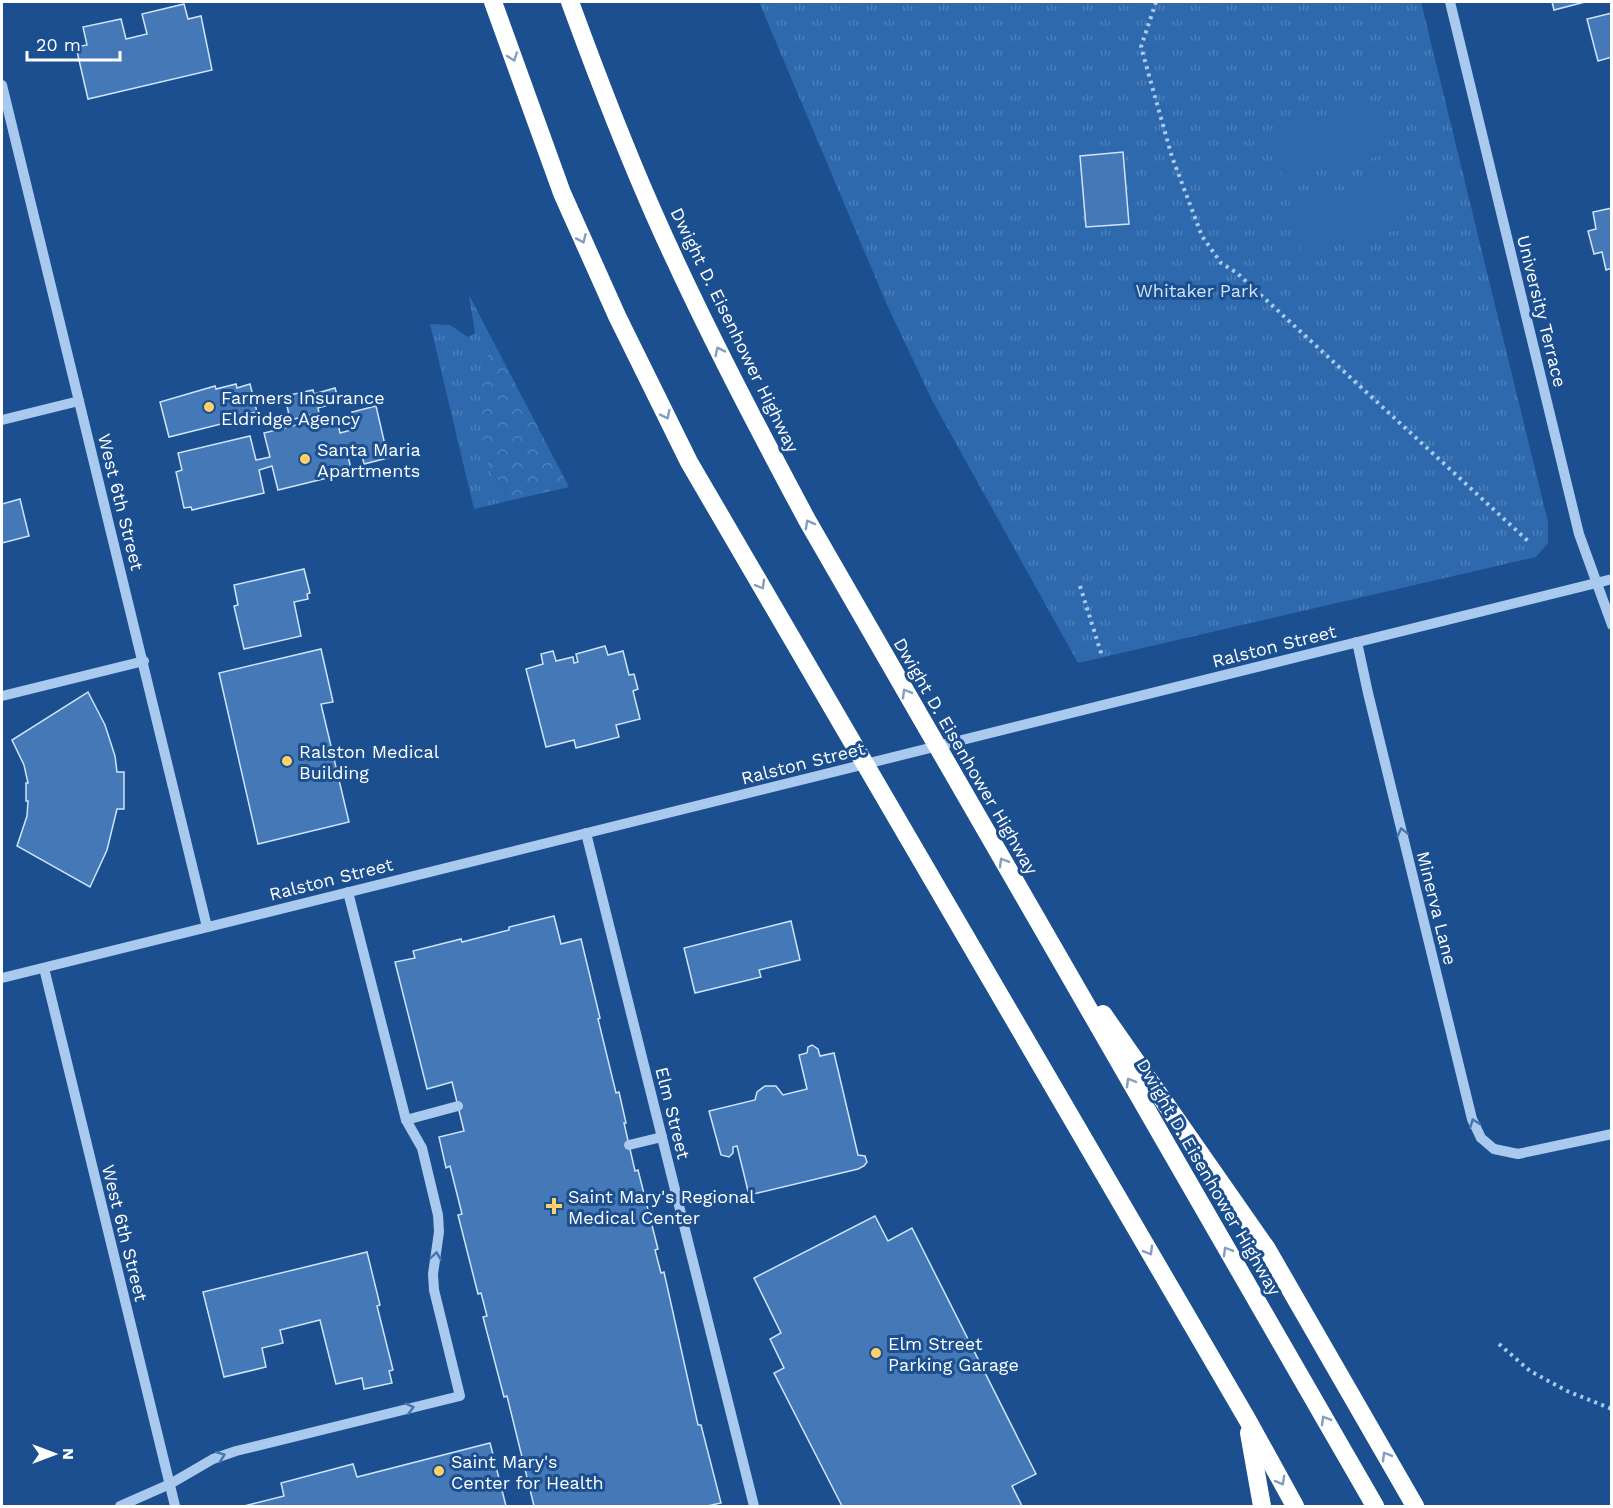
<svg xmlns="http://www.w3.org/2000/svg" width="1613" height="1508" font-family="'Work Sans',sans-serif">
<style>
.grass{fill:url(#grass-tufts)}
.forest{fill:url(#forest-crowns)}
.garden{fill:#2e69ad}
.building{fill:#4478b7;stroke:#cfe3fa;stroke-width:1.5}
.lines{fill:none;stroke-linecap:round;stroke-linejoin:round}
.path{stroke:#a9c9ee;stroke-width:4;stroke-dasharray:3 4.5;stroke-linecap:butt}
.minor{stroke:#a9c9ee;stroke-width:10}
.highway{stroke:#fff;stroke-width:18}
.oneway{stroke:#829ec1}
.oneway2{stroke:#4674ac}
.poi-dot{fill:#ffd166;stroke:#1b4f8f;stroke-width:2}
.labels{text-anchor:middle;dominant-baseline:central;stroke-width:6;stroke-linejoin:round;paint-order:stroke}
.park-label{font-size:18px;fill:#cfe3fa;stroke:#1b4f8f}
.street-label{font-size:18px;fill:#fff;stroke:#1b4f8f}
.poi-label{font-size:18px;fill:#fff;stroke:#1b4f8f;text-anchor:start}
</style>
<defs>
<pattern id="grass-tufts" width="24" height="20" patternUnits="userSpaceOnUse" patternTransform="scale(1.5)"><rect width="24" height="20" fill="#2e69ad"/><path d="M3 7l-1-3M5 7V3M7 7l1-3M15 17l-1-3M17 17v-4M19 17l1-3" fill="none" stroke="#4d80b9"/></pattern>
<pattern id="forest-crowns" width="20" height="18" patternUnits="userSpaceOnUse" patternTransform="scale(1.5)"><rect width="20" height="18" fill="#2e69ad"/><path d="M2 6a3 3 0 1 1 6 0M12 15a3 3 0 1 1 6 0" fill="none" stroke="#4d80b9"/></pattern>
</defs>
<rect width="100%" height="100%" fill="#1b4f8f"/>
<g class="grass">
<path d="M 759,2 L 1421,2 L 1548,522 L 1548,543 L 1536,557 L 1078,663 L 933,402 L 887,305 Z"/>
<path d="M 469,295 L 493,341 L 483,368 L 490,472 L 503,485 L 508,501 L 474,509 L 430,324 L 450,325 L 468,337 L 475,333 Z"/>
</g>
<path class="forest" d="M 493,341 L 569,487 L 508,501 L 503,485 L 490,472 L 480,429 L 483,368 Z"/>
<g class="garden">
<path d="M 1379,103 L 1391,153 L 1283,179 L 1271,129 Z"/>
<path d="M 1397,177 L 1409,227 L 1301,253 L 1289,203 Z"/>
</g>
<g class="building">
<path d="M 1552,2 L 1585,2 L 1554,10 Z"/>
<path d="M 184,4 L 188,19 L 201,16 L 212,70 L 88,99 L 76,47 L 87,45 L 83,27 L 121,19 L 126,39 L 147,34 L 142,14 Z"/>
<path d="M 1612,13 L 1612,57 L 1598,61 L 1587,19 Z"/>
<path d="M 1123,152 L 1129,224 L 1086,227 L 1080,156 Z"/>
<path d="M 1612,208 L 1612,268 L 1606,270 L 1602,252 L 1594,254 L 1588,231 L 1596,229 L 1593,212 Z"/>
<path d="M 236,384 L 237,388 L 250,384 L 257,412 L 244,415 L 245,418 L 169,437 L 160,402 L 215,386 L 216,389 Z"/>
<path d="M 335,388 L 339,402 L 318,408 L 319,413 L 290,420 L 285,396 L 313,390 L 314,394 Z"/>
<path d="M 376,406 L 388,458 L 364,464 L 360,446 L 346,449 L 352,472 L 278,490 L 272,466 L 259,470 L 264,493 L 192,510 L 191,507 L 184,508 L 176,472 L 182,470 L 178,453 L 250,436 L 256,460 L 270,457 L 264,433 L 336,415 L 340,433 L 355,429 L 352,412 Z"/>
<path d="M 20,499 L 29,536 L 2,543 L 2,504 Z"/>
<path d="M 304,569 L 310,593 L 307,594 L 308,599 L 294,602 L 301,636 L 244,649 L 234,606 L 238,605 L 234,585 Z"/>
<path d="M 605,646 L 608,655 L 623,651 L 629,675 L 634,674 L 638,689 L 633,691 L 640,719 L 616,725 L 619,737 L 576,748 L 574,740 L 546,747 L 526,669 L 543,664 L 541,654 L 553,651 L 556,661 L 573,657 L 574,663 L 578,662 L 576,654 Z"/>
<path d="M 321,649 L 333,702 L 321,704 L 349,822 L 258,844 L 219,673 Z"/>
<path d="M 88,692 L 105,725 L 115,756 L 117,772 L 124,772 L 124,809 L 117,809 L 107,850 L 90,887 L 17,846 L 27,816 L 28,801 L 26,801 L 26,783 L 28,783 L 24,765 L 12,740 Z"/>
<path d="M 554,916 L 561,944 L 581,939 L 600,1018 L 598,1019 L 616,1093 L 619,1092 L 626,1123 L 624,1123 L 635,1171 L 638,1170 L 658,1249 L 655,1250 L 661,1273 L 664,1272 L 698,1425 L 701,1425 L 721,1503 L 707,1506 L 534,1506 L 507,1396 L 504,1397 L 483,1317 L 487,1316 L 481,1293 L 478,1294 L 458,1215 L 462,1214 L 450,1166 L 446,1168 L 439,1137 L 464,1131 L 452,1082 L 427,1089 L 395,962 L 415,958 L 413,951 L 461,939 L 462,942 L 509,930 L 509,927 Z"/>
<path d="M 791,921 L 800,960 L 759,970 L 761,977 L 695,993 L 684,948 Z"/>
<path d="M 812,1045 L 818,1049 L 820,1056 L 834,1053 L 858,1155 L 865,1156 L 867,1162 L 864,1166 L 858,1169 L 749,1195 L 737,1146 L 733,1147 L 733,1153 L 729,1157 L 721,1155 L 709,1111 L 755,1100 L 757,1092 L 765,1086 L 776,1086 L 783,1095 L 807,1089 L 799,1055 L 807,1053 L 808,1047 Z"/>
<path d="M 875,1216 L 888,1241 L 912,1228 L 1036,1474 L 1012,1486 L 1022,1506 L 842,1506 L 774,1373 L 784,1368 L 770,1339 L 781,1333 L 754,1278 Z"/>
<path d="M 367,1252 L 380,1305 L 377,1306 L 393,1370 L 389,1371 L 392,1383 L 364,1389 L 362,1378 L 336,1384 L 320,1320 L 280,1330 L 283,1343 L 262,1348 L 266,1367 L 224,1377 L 203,1292 Z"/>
<path d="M 490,1443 L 506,1506 L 244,1506 L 284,1496 L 281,1483 L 353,1464 L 357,1477 Z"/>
</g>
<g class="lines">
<g class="path">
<path d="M 1156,2 L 1141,47 L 1172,157 L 1202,236 L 1221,263 L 1237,273 L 1529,542"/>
<path d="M 1080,586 L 1102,656"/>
<path d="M 1499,1344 L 1530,1371 L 1567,1391 L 1612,1409"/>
</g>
<g class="minor">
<path d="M 1450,2 L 1579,534 L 1612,625"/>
<path d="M 2,85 L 207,927"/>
<path d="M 2,420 L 79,401"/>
<path d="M 1357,642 L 1368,693 L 1472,1119 L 1481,1138 L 1494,1149 L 1518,1154 L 1612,1134"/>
<path d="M 2,696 L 144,661"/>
<path d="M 586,833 L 754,1506"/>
<path d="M 348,892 L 406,1120 L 458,1106"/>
<path d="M 44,968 L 175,1506"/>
<path d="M 2,978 L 1612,579"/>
<path d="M 629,1145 L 662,1137"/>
<path d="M 120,1506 L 170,1484 L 213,1459 L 236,1451 L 460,1396 L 434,1290 L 433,1274 L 439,1232 L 438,1215 L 422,1148 L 406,1120"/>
</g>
<g class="highway">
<path d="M 493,2 L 562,193 L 617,316 L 689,462 L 1247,1419 L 1295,1506"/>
<path d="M 570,2 C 596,73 623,144 654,214 C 700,318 753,419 807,520 L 1375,1506"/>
<path d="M 1103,1014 L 1267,1249 L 1415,1506"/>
<path d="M 1249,1433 L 1262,1506"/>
</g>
</g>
<defs><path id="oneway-chevron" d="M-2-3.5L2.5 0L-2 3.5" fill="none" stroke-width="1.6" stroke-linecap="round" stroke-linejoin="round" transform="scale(1.5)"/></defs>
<g class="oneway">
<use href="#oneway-chevron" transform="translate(513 57) rotate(70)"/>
<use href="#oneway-chevron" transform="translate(582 239) rotate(66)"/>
<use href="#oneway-chevron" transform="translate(719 351) rotate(-116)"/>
<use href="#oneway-chevron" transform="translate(666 415) rotate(64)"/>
<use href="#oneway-chevron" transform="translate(809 524) rotate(-119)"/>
<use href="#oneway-chevron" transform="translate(761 585) rotate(60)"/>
<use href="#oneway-chevron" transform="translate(906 693) rotate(-120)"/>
<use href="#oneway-chevron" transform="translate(1003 862) rotate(-120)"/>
<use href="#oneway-chevron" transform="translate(1130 1082) rotate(-120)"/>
<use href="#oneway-chevron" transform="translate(1149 1251) rotate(60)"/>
<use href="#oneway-chevron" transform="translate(1227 1251) rotate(-120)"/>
<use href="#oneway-chevron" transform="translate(1325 1420) rotate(-120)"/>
<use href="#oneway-chevron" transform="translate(1386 1456) rotate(-120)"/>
<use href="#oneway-chevron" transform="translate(1281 1481) rotate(61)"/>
</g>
<g class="oneway2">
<use href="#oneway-chevron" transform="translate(1402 832) rotate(-104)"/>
<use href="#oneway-chevron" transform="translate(1474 1123) rotate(-111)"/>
<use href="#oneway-chevron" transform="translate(436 1256) rotate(-82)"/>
<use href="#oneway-chevron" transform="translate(410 1408) rotate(-14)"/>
<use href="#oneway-chevron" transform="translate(221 1456) rotate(-20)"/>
</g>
<g class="poi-dot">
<circle cx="209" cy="407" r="6"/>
<circle cx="305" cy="459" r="6"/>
<circle cx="287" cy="761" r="6"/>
<path d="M551 1197h6v6h6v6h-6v6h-6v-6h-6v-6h6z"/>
<circle cx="876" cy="1353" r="6"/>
<circle cx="439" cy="1471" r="6"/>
</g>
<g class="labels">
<g class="park-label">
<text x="1197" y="290">Whitaker Park</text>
</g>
<g class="street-label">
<text transform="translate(1542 311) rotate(76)">University Terrace</text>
<text transform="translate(735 330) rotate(64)">Dwight D. Eisenhower Highway</text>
<text transform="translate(121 502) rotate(76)">West 6th Street</text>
<text transform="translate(1274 646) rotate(-14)">Ralston Street</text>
<text transform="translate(966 756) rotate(60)">Dwight D. Eisenhower Highway</text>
<text transform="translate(803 763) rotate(-14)">Ralston Street</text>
<text transform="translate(331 879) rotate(-14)">Ralston Street</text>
<text transform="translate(1437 908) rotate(76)">Minerva Lane</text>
<text transform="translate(673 1113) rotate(76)">Elm Street</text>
<text transform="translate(1209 1177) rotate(60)">Dwight D. Eisenhower Highway</text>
<text transform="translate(125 1233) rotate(76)">West 6th Street</text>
</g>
<g class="poi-label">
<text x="221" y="397">Farmers Insurance<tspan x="221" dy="21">Eldridge Agency</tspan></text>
<text x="317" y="449">Santa Maria<tspan x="317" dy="21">Apartments</tspan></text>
<text x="299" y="751">Ralston Medical<tspan x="299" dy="21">Building</tspan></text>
<text x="568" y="1196">Saint Mary's Regional<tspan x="568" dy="21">Medical Center</tspan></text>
<text x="888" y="1343">Elm Street<tspan x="888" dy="21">Parking Garage</tspan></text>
<text x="451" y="1461">Saint Mary's<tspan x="451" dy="21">Center for Health</tspan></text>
</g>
</g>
<rect width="1613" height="1508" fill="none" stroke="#ffffff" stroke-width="6"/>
<g transform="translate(54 1454) rotate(90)" stroke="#1b4f8f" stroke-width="4.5" paint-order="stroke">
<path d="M0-4.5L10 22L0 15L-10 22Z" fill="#ffffff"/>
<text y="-9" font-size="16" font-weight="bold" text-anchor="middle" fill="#ffffff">N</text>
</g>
<path d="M27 51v9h93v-9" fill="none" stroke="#ffffff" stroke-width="3"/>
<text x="36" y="51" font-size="18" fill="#ffffff" stroke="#1b4f8f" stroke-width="4.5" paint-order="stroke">20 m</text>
</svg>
